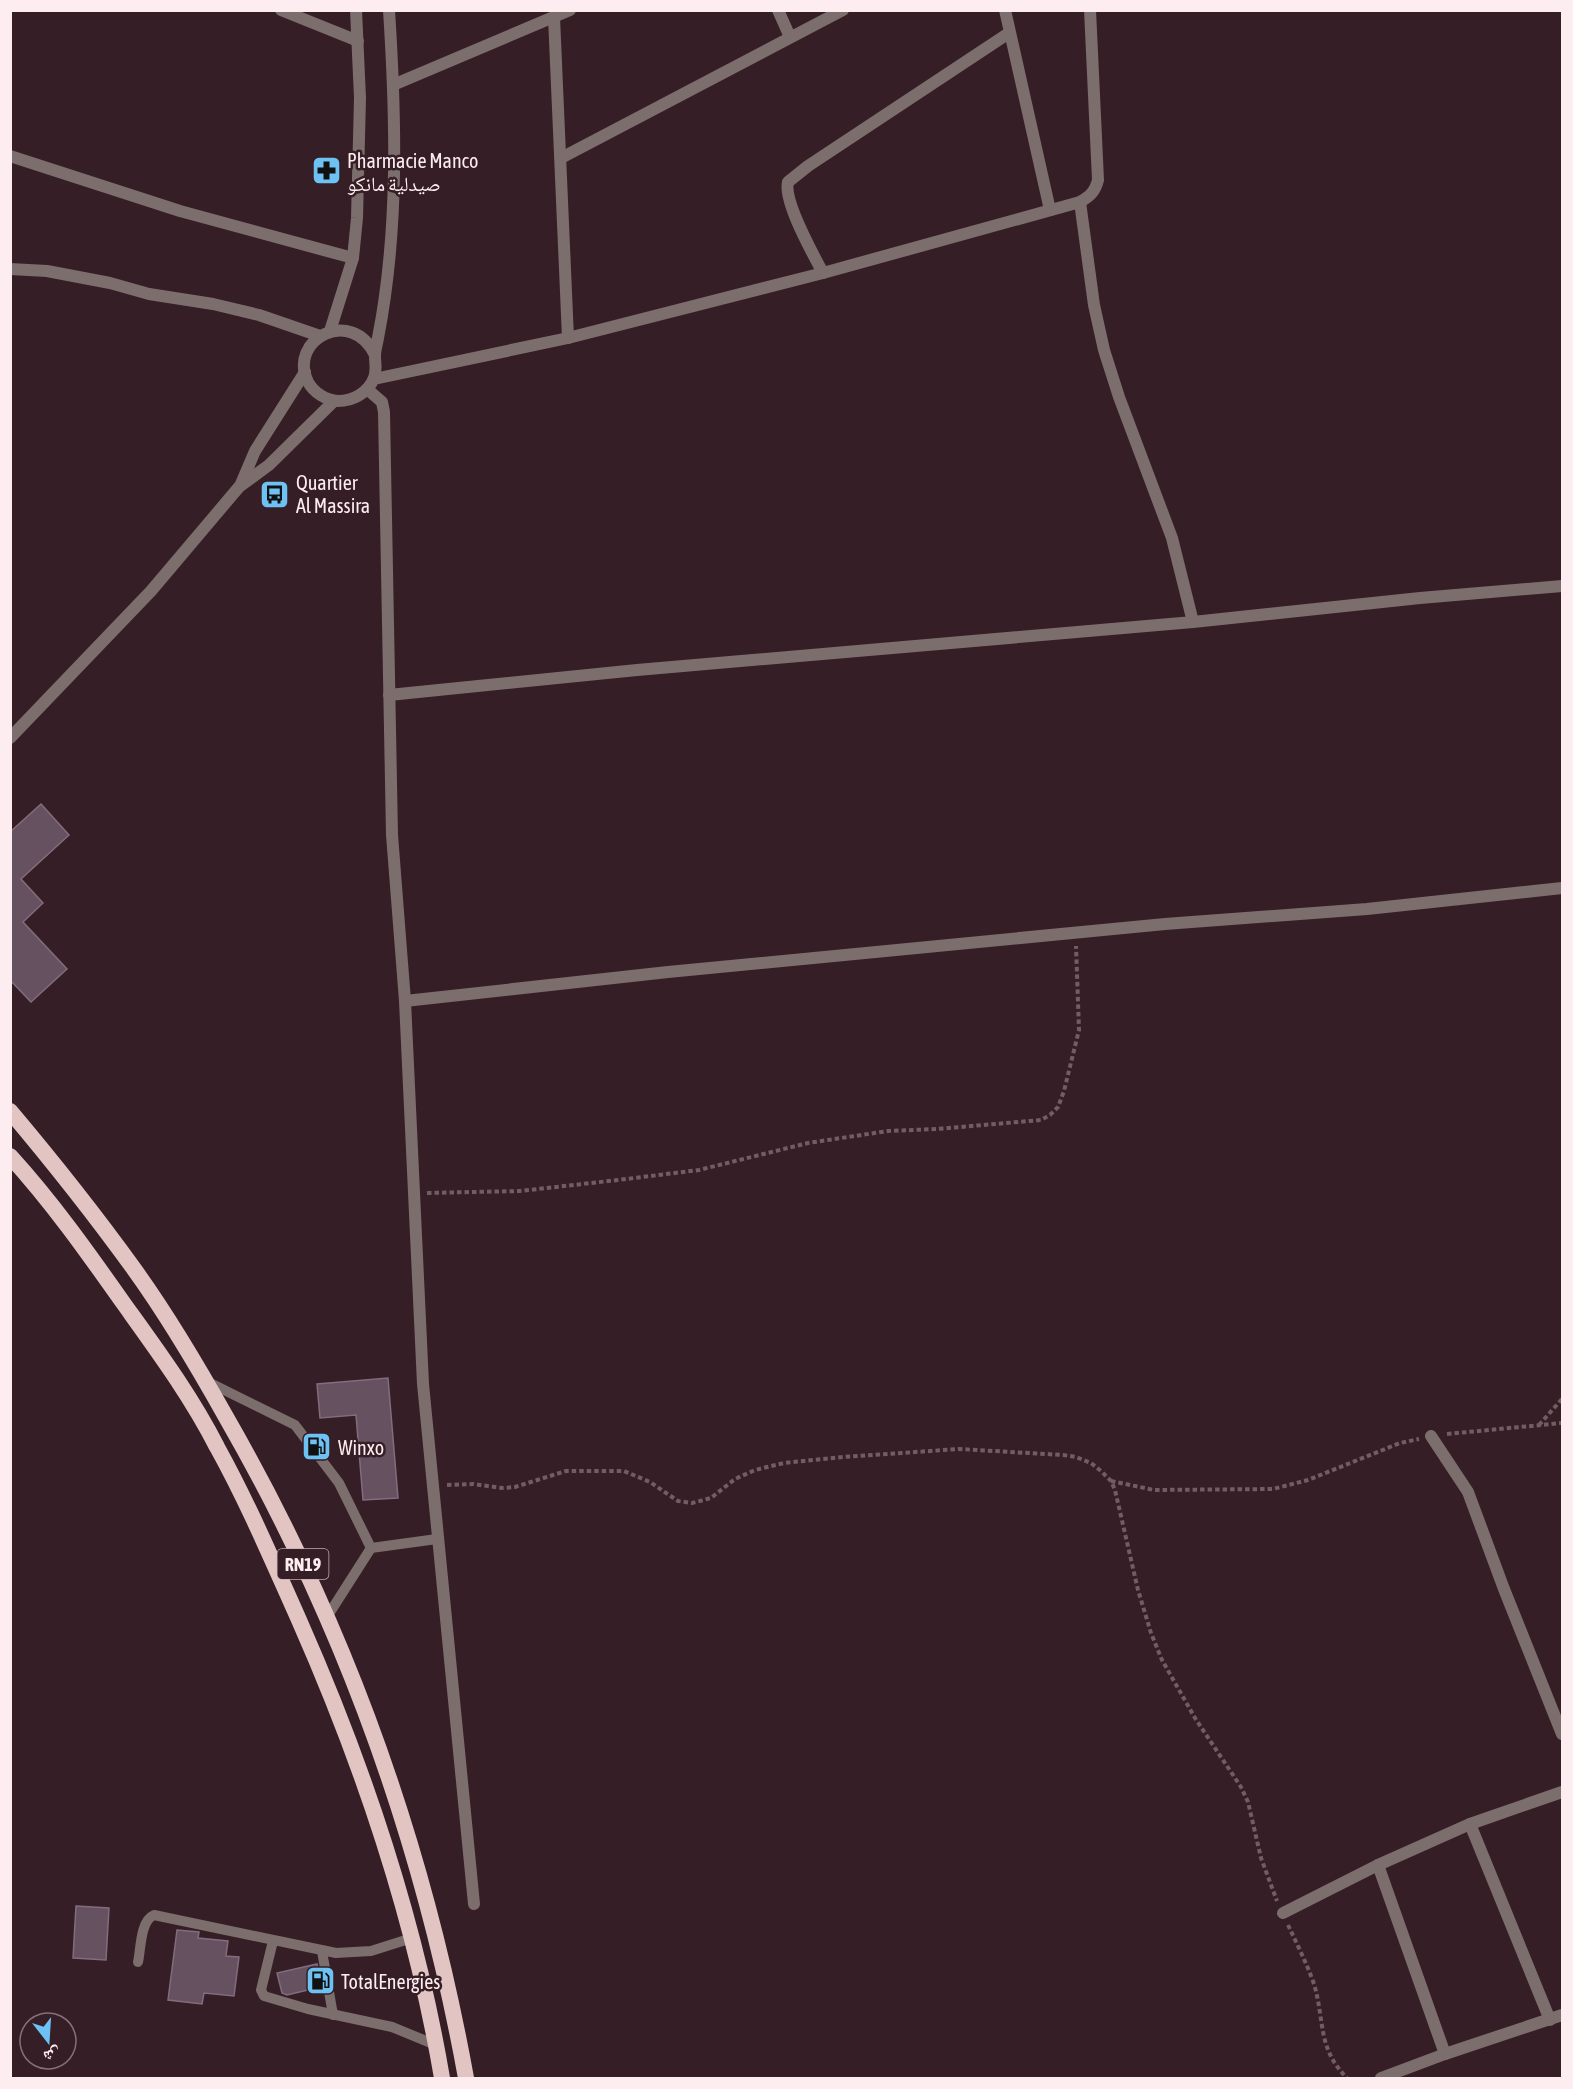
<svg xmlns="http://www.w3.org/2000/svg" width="1573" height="2089" font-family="'Asap Condensed','Noto Naskh Arabic',sans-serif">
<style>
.building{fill:#665161;stroke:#826c7d;stroke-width:1.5}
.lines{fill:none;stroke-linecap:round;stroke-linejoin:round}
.path{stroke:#725d63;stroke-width:4;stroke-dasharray:4.5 3;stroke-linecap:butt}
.service{stroke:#7b6e6c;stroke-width:10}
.minor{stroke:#7b6e6c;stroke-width:12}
.tertiary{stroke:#7b6e6c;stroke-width:12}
.trunk{stroke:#e2c4c2;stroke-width:16}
.labels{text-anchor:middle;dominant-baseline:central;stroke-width:5;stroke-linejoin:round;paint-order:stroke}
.shield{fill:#351e25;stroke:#c1afb4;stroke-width:1.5}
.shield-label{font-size:18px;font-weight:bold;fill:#fdedf1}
.poi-label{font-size:20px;fill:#fdedf1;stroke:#351e25;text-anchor:start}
</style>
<rect width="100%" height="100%" fill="#351e25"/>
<g class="building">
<path d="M 41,804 L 69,835 L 21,879 L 43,903 L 23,922 L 67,969 L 31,1002 L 10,980 L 10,832 Z"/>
<path d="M 388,1378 L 398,1498 L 363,1500 L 356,1415 L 320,1418 L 317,1384 Z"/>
<path d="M 76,1906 L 109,1908 L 106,1960 L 73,1958 Z"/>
<path d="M 177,1930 L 199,1932 L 198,1938 L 228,1941 L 226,1956 L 239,1957 L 234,1996 L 204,1993 L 202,2004 L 168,2000 Z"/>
<path d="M 317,1964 L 321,1987 L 287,1995 L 282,1993 L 277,1973 Z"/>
</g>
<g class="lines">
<g class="path">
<path d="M 427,1193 L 520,1191 L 618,1180 L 699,1170 L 808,1143 L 888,1131 L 937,1129 L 1041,1120 L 1050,1115 L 1058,1107 L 1064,1091 L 1079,1030 L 1076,946"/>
<path d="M 1539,1425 L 1562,1399"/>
<path d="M 1447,1434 L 1562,1423"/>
<path d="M 1111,1481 L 1154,1490 L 1273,1489 L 1308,1480 L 1400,1443 L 1419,1439"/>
<path d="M 447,1485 L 473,1484 L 502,1488 L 515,1487 L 566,1471 L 624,1471 L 650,1482 L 678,1501 L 692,1503 L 711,1498 L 735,1479 L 755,1470 L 784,1463 L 843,1457 L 959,1449 L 1063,1455 L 1076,1457 L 1091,1463 L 1101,1471 L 1111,1481 L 1115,1490 L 1138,1590 L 1151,1633 L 1162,1660 L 1195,1718 L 1241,1787 L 1248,1802 L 1261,1858 L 1277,1901"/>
<path d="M 1288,1925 C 1297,1944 1307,1964 1314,1984 C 1325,2021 1317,2048 1347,2078"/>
</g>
<g class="service">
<path d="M 208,1382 L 295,1425 L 339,1483 L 371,1548"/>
<path d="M 371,1548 L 437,1539"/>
<path d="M 327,1617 L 371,1548"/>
<path d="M 273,1941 L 261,1990 L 264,1996 L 308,2009 L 392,2027 L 436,2045"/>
<path d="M 322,1951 L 333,2015"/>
<path d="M 138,1962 C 141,1949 140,1921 154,1915 L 336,1953 L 371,1951 L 412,1938"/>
</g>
<g class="minor">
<path d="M 281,10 L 358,41"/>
<path d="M 778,10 L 790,37"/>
<path d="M 1005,10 L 1050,210"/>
<path d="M 554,17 L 568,338"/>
<path d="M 393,85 L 570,10"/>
<path d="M 10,156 L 180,211 L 353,258"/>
<path d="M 561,158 L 843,10"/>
<path d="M 10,269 L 47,271 L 110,283 L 149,294 L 213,304 L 259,315 L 320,336"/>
<path d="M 823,273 C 813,254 783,201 788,182 L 808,166 L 1009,33"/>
<path d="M 374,379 L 568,338 L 823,273 L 1080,202 C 1090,196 1095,192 1098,180 L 1090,10"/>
<path d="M 367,389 L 382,402 L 384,412 L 392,835 L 405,1001 L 423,1384 L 474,1904"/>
<path d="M 1193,622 L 1420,598 L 1562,586"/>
<path d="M 389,695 L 637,670 L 1193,622 L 1172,538 L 1119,397 L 1104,350 L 1094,305 L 1080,202"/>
<path d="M 405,1001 L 668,972 L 1165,924 L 1367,909 L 1562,888"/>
<path d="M 1431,1436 L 1468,1492 L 1504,1589 L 1562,1734"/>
<path d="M 1378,1865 L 1445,2054"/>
<path d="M 1283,1913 L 1378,1865 L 1470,1824"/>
<path d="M 1550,2020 L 1470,1824 L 1562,1792"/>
<path d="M 1381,2078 L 1445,2054 L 1562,2015"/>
</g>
<g class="tertiary">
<path d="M 330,331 L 353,258 L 357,218 L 360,98 L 356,10"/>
<path d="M 375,355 C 352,306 287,339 308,382 C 314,393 326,400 338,401 C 353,401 368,393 374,378 C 377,370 375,364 375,356 C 375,350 377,344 378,338 C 399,231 396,119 389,10"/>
<path d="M 240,486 L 255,451 L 305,372"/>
<path d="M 10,738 L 151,591 L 239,487 L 269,465 L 334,401"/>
</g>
<g class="trunk">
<path d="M 10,1111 C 53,1162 95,1215 134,1269 C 168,1316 198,1367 226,1417 C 344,1622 424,1846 466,2078"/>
<path d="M 10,1156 C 52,1202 88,1253 124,1304 C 157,1350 191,1396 217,1447 C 248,1503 273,1562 299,1620 C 364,1767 415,1919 442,2078"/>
</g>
</g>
<defs>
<symbol id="pharmacy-square" viewBox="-11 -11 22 22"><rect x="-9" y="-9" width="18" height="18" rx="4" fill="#6dc2f3" stroke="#351e25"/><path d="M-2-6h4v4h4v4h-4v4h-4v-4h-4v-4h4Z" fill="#111"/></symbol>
<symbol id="bus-square" viewBox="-11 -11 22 22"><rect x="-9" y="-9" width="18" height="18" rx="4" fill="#6dc2f3" stroke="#351e25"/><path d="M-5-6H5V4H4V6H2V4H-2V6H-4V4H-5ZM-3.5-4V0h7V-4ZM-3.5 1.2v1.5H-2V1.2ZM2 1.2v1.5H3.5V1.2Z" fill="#111"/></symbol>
<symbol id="fuel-square" viewBox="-11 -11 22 22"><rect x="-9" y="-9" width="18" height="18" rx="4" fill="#6dc2f3" stroke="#351e25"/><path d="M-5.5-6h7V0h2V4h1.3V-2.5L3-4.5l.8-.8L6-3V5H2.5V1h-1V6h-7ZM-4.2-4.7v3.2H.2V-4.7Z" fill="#111"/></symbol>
</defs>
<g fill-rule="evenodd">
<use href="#pharmacy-square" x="310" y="154" width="33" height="33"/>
<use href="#bus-square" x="258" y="478" width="33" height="33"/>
<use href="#fuel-square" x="300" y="1430" width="33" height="33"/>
<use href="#fuel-square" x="304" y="1964" width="33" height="33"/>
</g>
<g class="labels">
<rect class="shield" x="277.5" y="1549" width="51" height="30" rx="4.5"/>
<g class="shield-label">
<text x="303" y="1564">RN19</text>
</g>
<g class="poi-label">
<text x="347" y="160">Pharmacie Manco<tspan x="347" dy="23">صيدلية مانكو</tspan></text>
<text x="296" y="482">Quartier<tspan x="296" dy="23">Al Massira</tspan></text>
<text x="338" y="1447">Winxo</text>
<text x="341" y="1981">TotalEnergies</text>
</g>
</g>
<rect width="1573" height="2089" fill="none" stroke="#fdedf1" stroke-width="24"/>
<g transform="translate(48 2041) rotate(163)"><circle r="28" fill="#351e25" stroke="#857177" stroke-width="1.5"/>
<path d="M0-4.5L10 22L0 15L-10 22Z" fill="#6dc2f3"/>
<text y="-9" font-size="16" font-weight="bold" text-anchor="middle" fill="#fdedf1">ش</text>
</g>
</svg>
